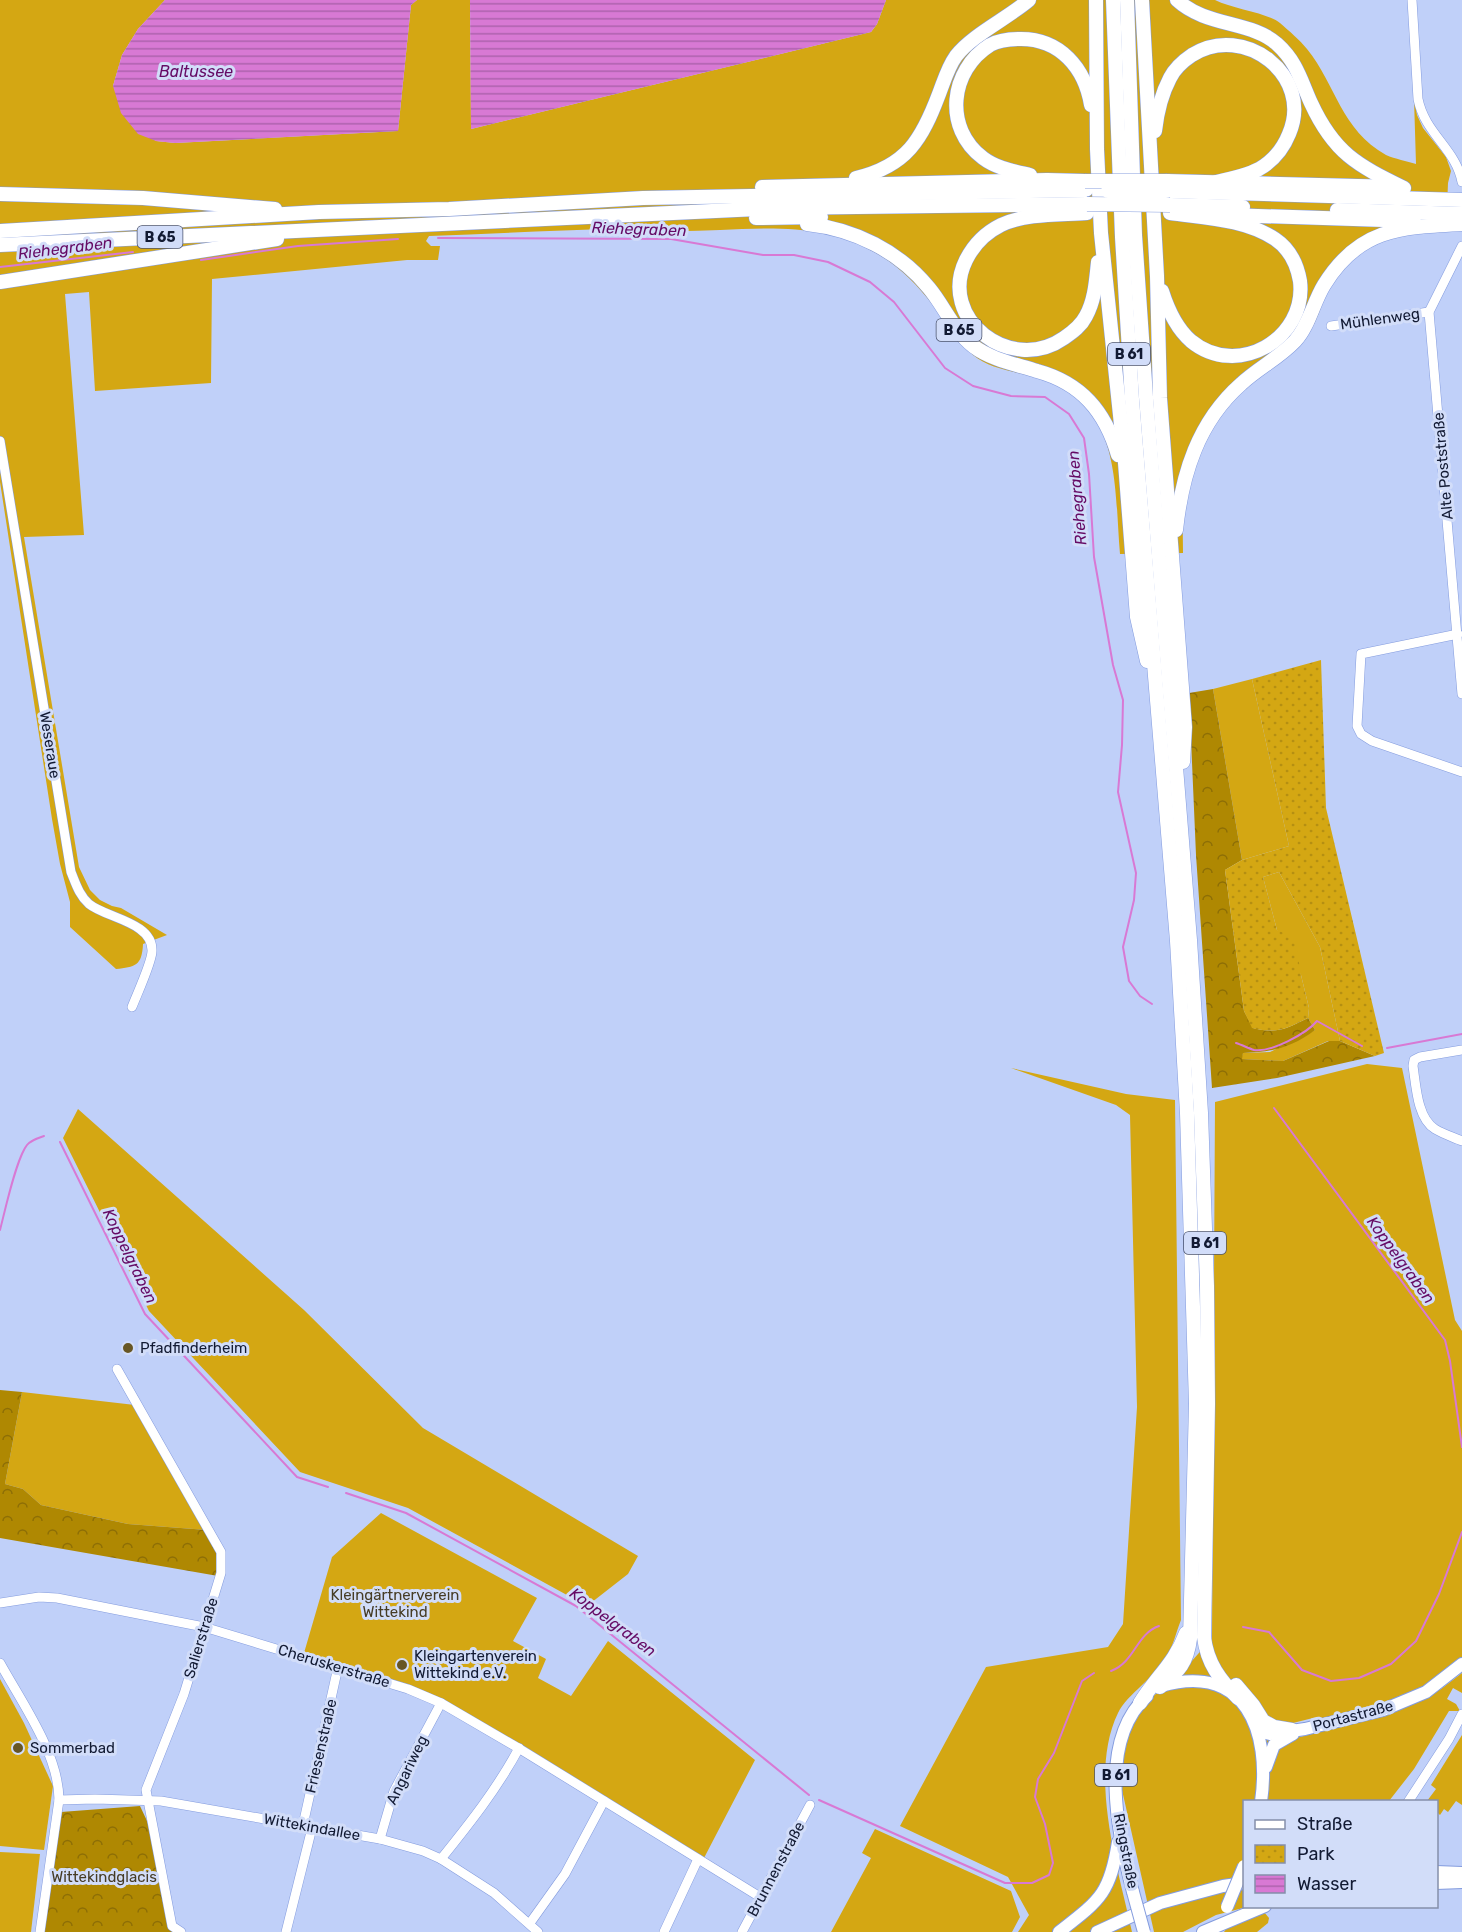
<svg xmlns="http://www.w3.org/2000/svg" width="1462" height="1932" font-family="Rubik,sans-serif">
<style>
.green{fill:#d4a713}
.forest{fill:url(#forest-crowns)}
.park{fill:url(#park-dots)}
.water{fill:url(#water-rules)}
.lines{fill:none;stroke-linecap:round;stroke-linejoin:round}
.stream{stroke:#d879d4;stroke-width:2}
.minor-casing{stroke:#849cde;stroke-width:10}
.major-casing{stroke:#849cde;stroke-width:14}
.highway-casing{stroke:#849cde;stroke-width:15}
.minor{stroke:#fff;stroke-width:9}
.major{stroke:#fff;stroke-width:12}
.highway{stroke:#fff;stroke-width:14}
.major-bridge-casing{stroke:#849cde;stroke-width:14;stroke-linecap:butt}
.highway-bridge-casing{stroke:#849cde;stroke-width:15;stroke-linecap:butt}
.major-bridge{stroke:#fff;stroke-width:12}
.highway-bridge{stroke:#fff;stroke-width:14}
.poi-dot{fill:#685624;stroke:#d2ddf9;stroke-width:2}
.labels{text-anchor:middle;dominant-baseline:central;stroke-width:6;stroke-linejoin:round;paint-order:stroke}
.shield{fill:#d2ddf9;stroke:#4c546e;stroke-width:1.5}
.shield-label{font-size:14px;font-weight:bold;fill:#121a33}
.street-label{font-size:15px;fill:#121a33;stroke:#d2ddf9}
.poi-label{font-size:15px;fill:#121a33;stroke:#d2ddf9;text-anchor:start}
.park-label{font-size:15px;fill:#463c25;stroke:#d2ddf9}
.water-label{font-size:16px;font-style:italic;fill:#650b65;stroke:#d2ddf9}
</style>
<defs>
<pattern id="forest-crowns" width="20" height="18" patternUnits="userSpaceOnUse" patternTransform="scale(1.5)"><rect width="20" height="18" fill="#af8802"/><path d="M2 6a3 3 0 1 1 6 0M12 15a3 3 0 1 1 6 0" fill="none" stroke="#8d6e05"/></pattern>
<pattern id="park-dots" width="8" height="8" patternUnits="userSpaceOnUse" patternTransform="scale(1.5)"><rect width="8" height="8" fill="#d4a713"/><path d="M2 2h.1M6 6h.1" fill="none" stroke="#b58f12" stroke-width="1.8" stroke-linecap="round"/></pattern>
<pattern id="water-rules" width="6" height="5" patternUnits="userSpaceOnUse" patternTransform="scale(1.5)"><rect width="6" height="5" fill="#d879d4"/><path d="M0 2.5h6" fill="none" stroke="#ae62ad"/></pattern>
</defs>
<rect width="100%" height="100%" fill="#c0d0f9"/>
<g class="green">
<path d="M 0,0 L 165,0 L 138,29 L 122,55 L 113,86 L 156,141 L 175,143 L 398,131 L 411,5 L 417,0 L 470,0 L 471,129 L 871,32 L 877,24 L 886,0 L 1215,0 C 1233,9 1268,13 1280,23 C 1289,31 1300,40 1307,49 C 1336,85 1341,130 1386,155 C 1395,159 1407,161 1416,164 L 1414,99 L 1417,115 L 1423,128 L 1446,157 L 1451,171 L 1448,183 L 1446,231 C 1431,232 1416,232 1401,235 C 1372,239 1343,261 1330,287 C 1321,303 1318,321 1307,336 C 1290,359 1265,370 1244,388 C 1211,417 1189,464 1184,508 C 1182,523 1183,538 1183,553 L 1120,554 C 1114,486 1122,408 1045,380 C 1022,372 992,371 973,355 C 956,341 946,322 933,305 C 918,286 902,269 881,256 C 814,214 738,233 664,231 C 649,231 634,229 619,229 C 555,230 492,234 429,236 L 426,241 L 431,246 L 440,246 L 438,260 L 407,260 L 212,279 L 211,383 L 95,391 L 89,292 L 65,294 L 84,535 L 24,537 L 79,867 L 90,890 L 100,900 L 112,906 L 121,908 L 167,935 L 143,944 C 142,966 135,967 116,969 L 70,927 L 70,902 L 60,864 L 52,819 L 0,482 Z"/>
<path d="M 1252,679 L 1289,846 L 1242,860 L 1213,689 Z"/>
<path d="M 1279,872 L 1320,947 L 1340,1041 L 1328,1041 L 1283,1061 L 1241,1059 L 1243,1053 L 1270,1052 L 1315,1030 L 1308,1018 L 1309,1008 L 1301,975 L 1277,930 L 1263,877 Z"/>
<path d="M 1367,1064 L 1402,1068 L 1455,1320 L 1462,1331 L 1462,1658 L 1441,1677 L 1412,1693 L 1361,1711 L 1332,1718 L 1313,1718 L 1289,1724 L 1288,1740 L 1382,1716 L 1407,1706 L 1441,1689 L 1462,1673 L 1462,1693 L 1453,1688 L 1447,1699 L 1456,1704 L 1460,1711 L 1449,1711 L 1414,1769 L 1389,1801 L 1244,1802 L 1244,1906 L 1247,1907 L 1216,1915 L 1183,1932 L 1154,1932 L 1122,1790 L 1124,1750 L 1132,1724 L 1148,1700 L 1177,1678 L 1212,1638 L 1215,1102 Z"/>
<path d="M 1011,1068 L 1126,1094 L 1175,1100 L 1181,1620 C 1176,1632 1173,1647 1166,1658 C 1156,1677 1127,1694 1118,1713 C 1088,1775 1118,1867 1132,1932 L 1018,1932 L 1029,1915 L 1008,1877 L 900,1826 L 986,1667 L 1108,1647 L 1123,1624 L 1137,1407 L 1130,1115 L 1116,1105 Z"/>
<path d="M 78,1109 L 304,1310 L 423,1428 L 638,1556 L 628,1574 L 587,1606 L 408,1508 L 300,1472 L 149,1311 L 63,1138 Z"/>
<path d="M 22,1392 L 135,1405 L 207,1530 L 128,1524 L 41,1505 L 23,1489 L 5,1484 Z"/>
<path d="M 381,1513 L 537,1598 L 513,1641 L 546,1659 L 538,1678 L 571,1696 L 608,1641 L 755,1760 L 704,1858 L 445,1703 L 375,1674 L 304,1653 L 332,1557 Z"/>
<path d="M 0,1679 L 24,1723 L 53,1786 L 44,1850 L 0,1846 Z"/>
<path d="M 1462,1735 L 1462,1805 L 1456,1801 L 1448,1812 L 1444,1809 L 1440,1815 L 1437,1812 L 1436,1802 L 1427,1801 L 1436,1789 L 1431,1785 Z"/>
<path d="M 875,1829 L 1011,1891 L 1020,1917 L 1012,1932 L 831,1932 L 871,1858 L 862,1853 Z"/>
<path d="M 0,1852 L 40,1854 L 31,1932 L 0,1932 Z"/>
<path d="M 1264,1912 L 1269,1918 L 1268,1923 L 1257,1932 L 1224,1932 L 1229,1925 Z"/>
</g>
<g class="forest">
<path d="M 1213,689 L 1242,860 L 1225,870 L 1244,1011 L 1253,1028 C 1278,1034 1285,1029 1308,1018 L 1315,1030 C 1291,1048 1272,1052 1243,1053 L 1242,1059 L 1283,1061 L 1329,1041 L 1340,1041 L 1375,1056 L 1277,1078 L 1212,1088 L 1196,855 L 1189,693 Z"/>
<path d="M 0,1390 L 22,1392 L 5,1484 L 23,1489 L 41,1505 L 128,1524 L 207,1530 L 221,1555 L 218,1576 L 0,1538 Z"/>
<path d="M 140,1806 L 148,1823 L 177,1926 L 186,1932 L 38,1932 L 61,1812 Z"/>
</g>
<path class="park" d="M 1321,660 L 1326,808 L 1384,1053 L 1375,1056 L 1340,1041 L 1320,947 L 1279,872 L 1263,877 L 1277,930 L 1295,938 L 1301,975 L 1309,1008 L 1308,1018 C 1285,1029 1278,1034 1252,1028 L 1244,1011 L 1225,870 L 1242,860 L 1289,846 L 1252,679 Z"/>
<g class="water">
<path d="M 165,0 L 417,0 L 411,5 L 398,131 L 175,143 L 156,141 L 138,134 L 121,113 L 113,86 L 122,55 L 138,29 Z"/>
<path d="M 470,0 L 886,0 L 877,24 L 871,32 L 471,129 Z"/>
</g>
<g class="lines">
<g class="stream">
<path d="M 438,238 L 671,239 L 763,255 L 794,255 L 828,262 L 870,282 L 894,302 L 945,368 L 973,386 L 1011,396 L 1045,397 L 1069,414 L 1084,438 L 1089,474 L 1094,557 L 1113,665 L 1123,700 L 1122,745 L 1118,792 L 1136,873 L 1134,900 L 1123,947 L 1129,981 L 1140,996 L 1152,1004"/>
<path d="M 201,260 L 298,246 L 398,239"/>
<path d="M 0,267 L 133,252"/>
<path d="M 1236,1043 C 1242,1045 1248,1048 1254,1050 C 1271,1053 1307,1033 1317,1021 L 1362,1046"/>
<path d="M 1387,1048 L 1462,1034"/>
<path d="M 1274,1108 L 1445,1340 L 1450,1361 L 1462,1447"/>
<path d="M 60,1142 L 145,1314 L 297,1477 L 328,1487"/>
<path d="M 0,1230 C 5,1211 16,1159 27,1145 C 31,1140 38,1138 44,1136"/>
<path d="M 346,1493 L 406,1513 L 576,1606 L 809,1795"/>
<path d="M 1243,1627 L 1269,1632 L 1302,1670 L 1331,1681 L 1359,1678 L 1391,1664 L 1416,1641 L 1439,1594 L 1462,1532"/>
<path d="M 1111,1671 C 1135,1662 1136,1634 1159,1626"/>
<path d="M 819,1800 L 1005,1883 L 1032,1883 L 1049,1875 L 1053,1863 L 1045,1824 L 1035,1797 L 1038,1779 L 1054,1753 L 1082,1681 L 1094,1673"/>
</g>
<defs>
<g id="minor">
<path d="M 1412,0 L 1418,99 C 1425,134 1456,149 1462,182"/>
<path d="M 1462,246 L 1429,312 L 1462,694"/>
<path d="M 1331,326 L 1429,312"/>
<path d="M 0,441 L 71,872 C 76,884 79,895 89,904 C 106,918 153,922 152,951 C 152,962 137,994 132,1007"/>
<path d="M 1458,634 L 1361,654 L 1357,726 L 1361,734 L 1372,741 L 1462,772"/>
<path d="M 1462,1050 L 1420,1057 L 1414,1060 L 1413,1066 C 1416,1085 1417,1118 1435,1129 C 1443,1134 1453,1137 1462,1141"/>
<path d="M 117,1369 L 221,1552 L 221,1573 L 184,1694 L 146,1790 L 172,1926 L 181,1932"/>
<path d="M 0,1603 L 39,1597 L 57,1598 L 204,1627 L 408,1689 L 441,1703 L 520,1749 L 760,1897"/>
<path d="M 0,1663 C 22,1703 59,1754 59,1800 L 40,1932"/>
<path d="M 59,1800 L 95,1799 L 161,1801 L 380,1839 L 423,1851 L 441,1859 L 494,1893 L 538,1932"/>
<path d="M 1408,1802 L 1449,1739 L 1462,1714"/>
<path d="M 303,1825 L 338,1667"/>
<path d="M 380,1839 L 394,1791 L 441,1703"/>
<path d="M 441,1859 C 470,1823 497,1789 519,1748"/>
<path d="M 530,1923 L 565,1874 L 604,1801"/>
<path d="M 286,1932 L 312,1828"/>
<path d="M 664,1932 L 698,1859"/>
<path d="M 742,1932 L 810,1805"/>
</g>
<g id="major">
<path d="M 1161,1686 C 1246,1662 1271,1732 1261,1802"/>
<path d="M 1258,1731 L 1270,1734 L 1305,1729 L 1383,1710 L 1426,1692 L 1462,1664"/>
<path d="M 1266,1767 L 1274,1745 L 1293,1734"/>
<path d="M 1436,1872 L 1462,1873"/>
<path d="M 1436,1883 L 1462,1882"/>
<path d="M 1133,1892 C 1118,1835 1097,1741 1147,1696"/>
<path d="M 1059,1932 C 1100,1900 1110,1894 1118,1842"/>
<path d="M 1097,1932 L 1160,1903 L 1223,1886 L 1244,1883"/>
<path d="M 1203,1932 L 1265,1906"/>
</g>
<g id="highway">
<path d="M 1096,0 L 1097,149 L 1101,233 L 1125,463 L 1137,617 L 1147,661"/>
<path d="M 1113,0 L 1122,237 L 1132,399 L 1177,941 L 1187,1113 L 1196,1404 L 1190,1639 C 1187,1664 1178,1671 1160,1687"/>
<path d="M 1127,0 L 1135,235 L 1146,397 L 1190,940 L 1201,1113 L 1207,1286 L 1208,1404 L 1204,1637 C 1207,1663 1220,1680 1238,1698"/>
<path d="M 1142,0 L 1157,276 L 1160,398 L 1185,727 L 1183,762"/>
<path d="M 1177,0 C 1206,27 1252,21 1277,44 C 1297,62 1301,81 1311,103 C 1334,153 1357,165 1404,188"/>
<path d="M 1155,131 C 1157,113 1161,95 1170,78 C 1175,68 1183,61 1192,55 C 1244,22 1314,76 1289,134 C 1283,149 1273,161 1259,169 C 1246,176 1231,179 1216,182"/>
<path d="M 1030,175 C 1013,171 996,168 983,158 C 943,128 950,70 990,45 C 999,40 1011,39 1021,39 C 1060,39 1085,68 1091,105"/>
<path d="M 856,178 C 907,166 922,139 939,94 C 944,81 948,67 956,56 C 972,35 1008,18 1029,0"/>
<path d="M 1167,181 L 1397,187"/>
<path d="M 762,187 L 1047,180 L 1085,181"/>
<path d="M 1166,191 L 1462,200"/>
<path d="M 0,194 L 143,198 L 275,209"/>
<path d="M 1170,205 L 1243,207"/>
<path d="M 1337,210 L 1462,214"/>
<path d="M 1087,213 C 1060,215 1026,213 1001,225 C 985,233 974,244 966,260 C 937,319 1011,375 1064,338 C 1073,332 1081,326 1086,316 C 1095,300 1096,280 1098,262"/>
<path d="M 1229,215 L 1414,221"/>
<path d="M 756,218 L 821,217"/>
<path d="M 807,224 C 854,229 899,251 929,288 C 944,306 954,331 973,346 C 992,360 1015,364 1037,371 C 1081,383 1105,411 1118,455"/>
<path d="M 0,231 L 319,212 L 449,209 L 643,198 L 1086,190"/>
<path d="M 0,245 L 777,208 L 1087,204"/>
<path d="M 0,282 L 277,239"/>
<path d="M 1162,291 C 1168,310 1176,328 1191,341 C 1237,379 1307,339 1300,281 C 1297,264 1290,249 1275,239 C 1245,219 1205,218 1170,213"/>
<path d="M 1176,530 C 1182,474 1198,422 1241,384 C 1258,368 1279,358 1295,341 C 1309,326 1313,303 1324,285 C 1359,228 1401,227 1462,224"/>
<path d="M 1236,1685 L 1253,1705 L 1263,1721 L 1274,1727 L 1292,1730"/>
<path d="M 1140,1703 C 1156,1677 1175,1663 1186,1633"/>
</g>
</defs>
<use href="#minor" class="minor-casing"/>
<use href="#major" class="major-casing"/>
<use href="#highway" class="highway-casing"/>
<use href="#minor" class="minor"/>
<use href="#major" class="major"/>
<use href="#highway" class="highway"/>
<defs>
<g id="major-bridge">
<path d="M 1133,1892 L 1144,1932"/>
<path d="M 1227,1907 L 1244,1866"/>
</g>
<g id="highway-bridge">
<path d="M 1085,181 L 1167,181"/>
<path d="M 1108,191 L 1166,191"/>
<path d="M 1087,204 L 1170,205"/>
</g>
</defs>
<use href="#major-bridge" class="major-bridge-casing"/>
<use href="#highway-bridge" class="highway-bridge-casing"/>
<use href="#major-bridge" class="major-bridge"/>
<use href="#highway-bridge" class="highway-bridge"/>
</g>
<g class="poi-dot">
<circle cx="128" cy="1348" r="6"/>
<circle cx="402" cy="1665" r="6"/>
<circle cx="18" cy="1748" r="6"/>
</g>
<g class="labels">
<g class="shield">
<rect x="137.5" y="226" width="45" height="22" rx="4.5"/>
<rect x="936.5" y="319" width="45" height="22" rx="4.5"/>
<rect x="1108" y="343" width="42" height="22" rx="4.5"/>
<rect x="1184" y="1232" width="42" height="22" rx="4.5"/>
<rect x="1095" y="1764" width="42" height="22" rx="4.5"/>
</g>
<g class="shield-label">
<text x="160" y="237">B 65</text>
<text x="959" y="330">B 65</text>
<text x="1129" y="354">B 61</text>
<text x="1205" y="1243">B 61</text>
<text x="1116" y="1775">B 61</text>
</g>
<g class="street-label">
<text transform="translate(1380 319) rotate(-8)">Mühlenweg</text>
<text transform="translate(1443 466) rotate(-95)">Alte Poststraße</text>
<text transform="translate(50 745) rotate(81)">Weseraue</text>
<text transform="translate(201 1638) rotate(-73)">Salierstraße</text>
<text transform="translate(334 1666) rotate(17)">Cheruskerstraße</text>
<text transform="translate(1353 1716) rotate(-15)">Portastraße</text>
<text transform="translate(321 1746) rotate(-77)">Friesenstraße</text>
<text transform="translate(407 1770) rotate(-64)">Angariweg</text>
<text transform="translate(312 1827) rotate(10)">Wittekindallee</text>
<text transform="translate(1126 1851) rotate(79)">Ringstraße</text>
<text transform="translate(776 1869) rotate(-62)">Brunnenstraße</text>
</g>
<g class="poi-label">
<text x="140" y="1348">Pfadfinderheim</text>
<text x="414" y="1656">Kleingartenverein<tspan x="414" dy="17">Wittekind e.V.</tspan></text>
<text x="30" y="1748">Sommerbad</text>
</g>
<g class="park-label">
<text x="395" y="1595">Kleingärtnerverein<tspan x="395" dy="17">Wittekind</tspan></text>
<text x="104" y="1877">Wittekindglacis</text>
</g>
<g class="water-label">
<text x="196" y="71">Baltussee</text>
<text transform="translate(639 229) rotate(2)">Riehegraben</text>
<text transform="translate(65 248) rotate(-7)">Riehegraben</text>
<text transform="translate(1077 498) rotate(-95)">Riehegraben</text>
<text transform="translate(130 1256) rotate(64)">Koppelgraben</text>
<text transform="translate(1401 1260) rotate(54)">Koppelgraben</text>
<text transform="translate(613 1622) rotate(37)">Koppelgraben</text>
</g>
</g>
<rect x="1243" y="1800" width="195" height="108" fill="#d2ddf9" stroke="#858faa" stroke-width="1.5"/>
<rect x="1255" y="1820" width="30" height="9" fill="#ffffff" stroke="#858faa" stroke-width="1.5"/>
<text x="1297" y="1830" font-size="18" fill="#121a33">Straße</text>
<rect x="1255" y="1845" width="30" height="18" fill="url(#park-dots)" stroke="#858faa" stroke-width="1.5"/>
<text x="1297" y="1860" font-size="18" fill="#121a33">Park</text>
<rect x="1255" y="1875" width="30" height="18" fill="url(#water-rules)" stroke="#858faa" stroke-width="1.5"/>
<text x="1297" y="1890" font-size="18" fill="#121a33">Wasser</text>
</svg>
